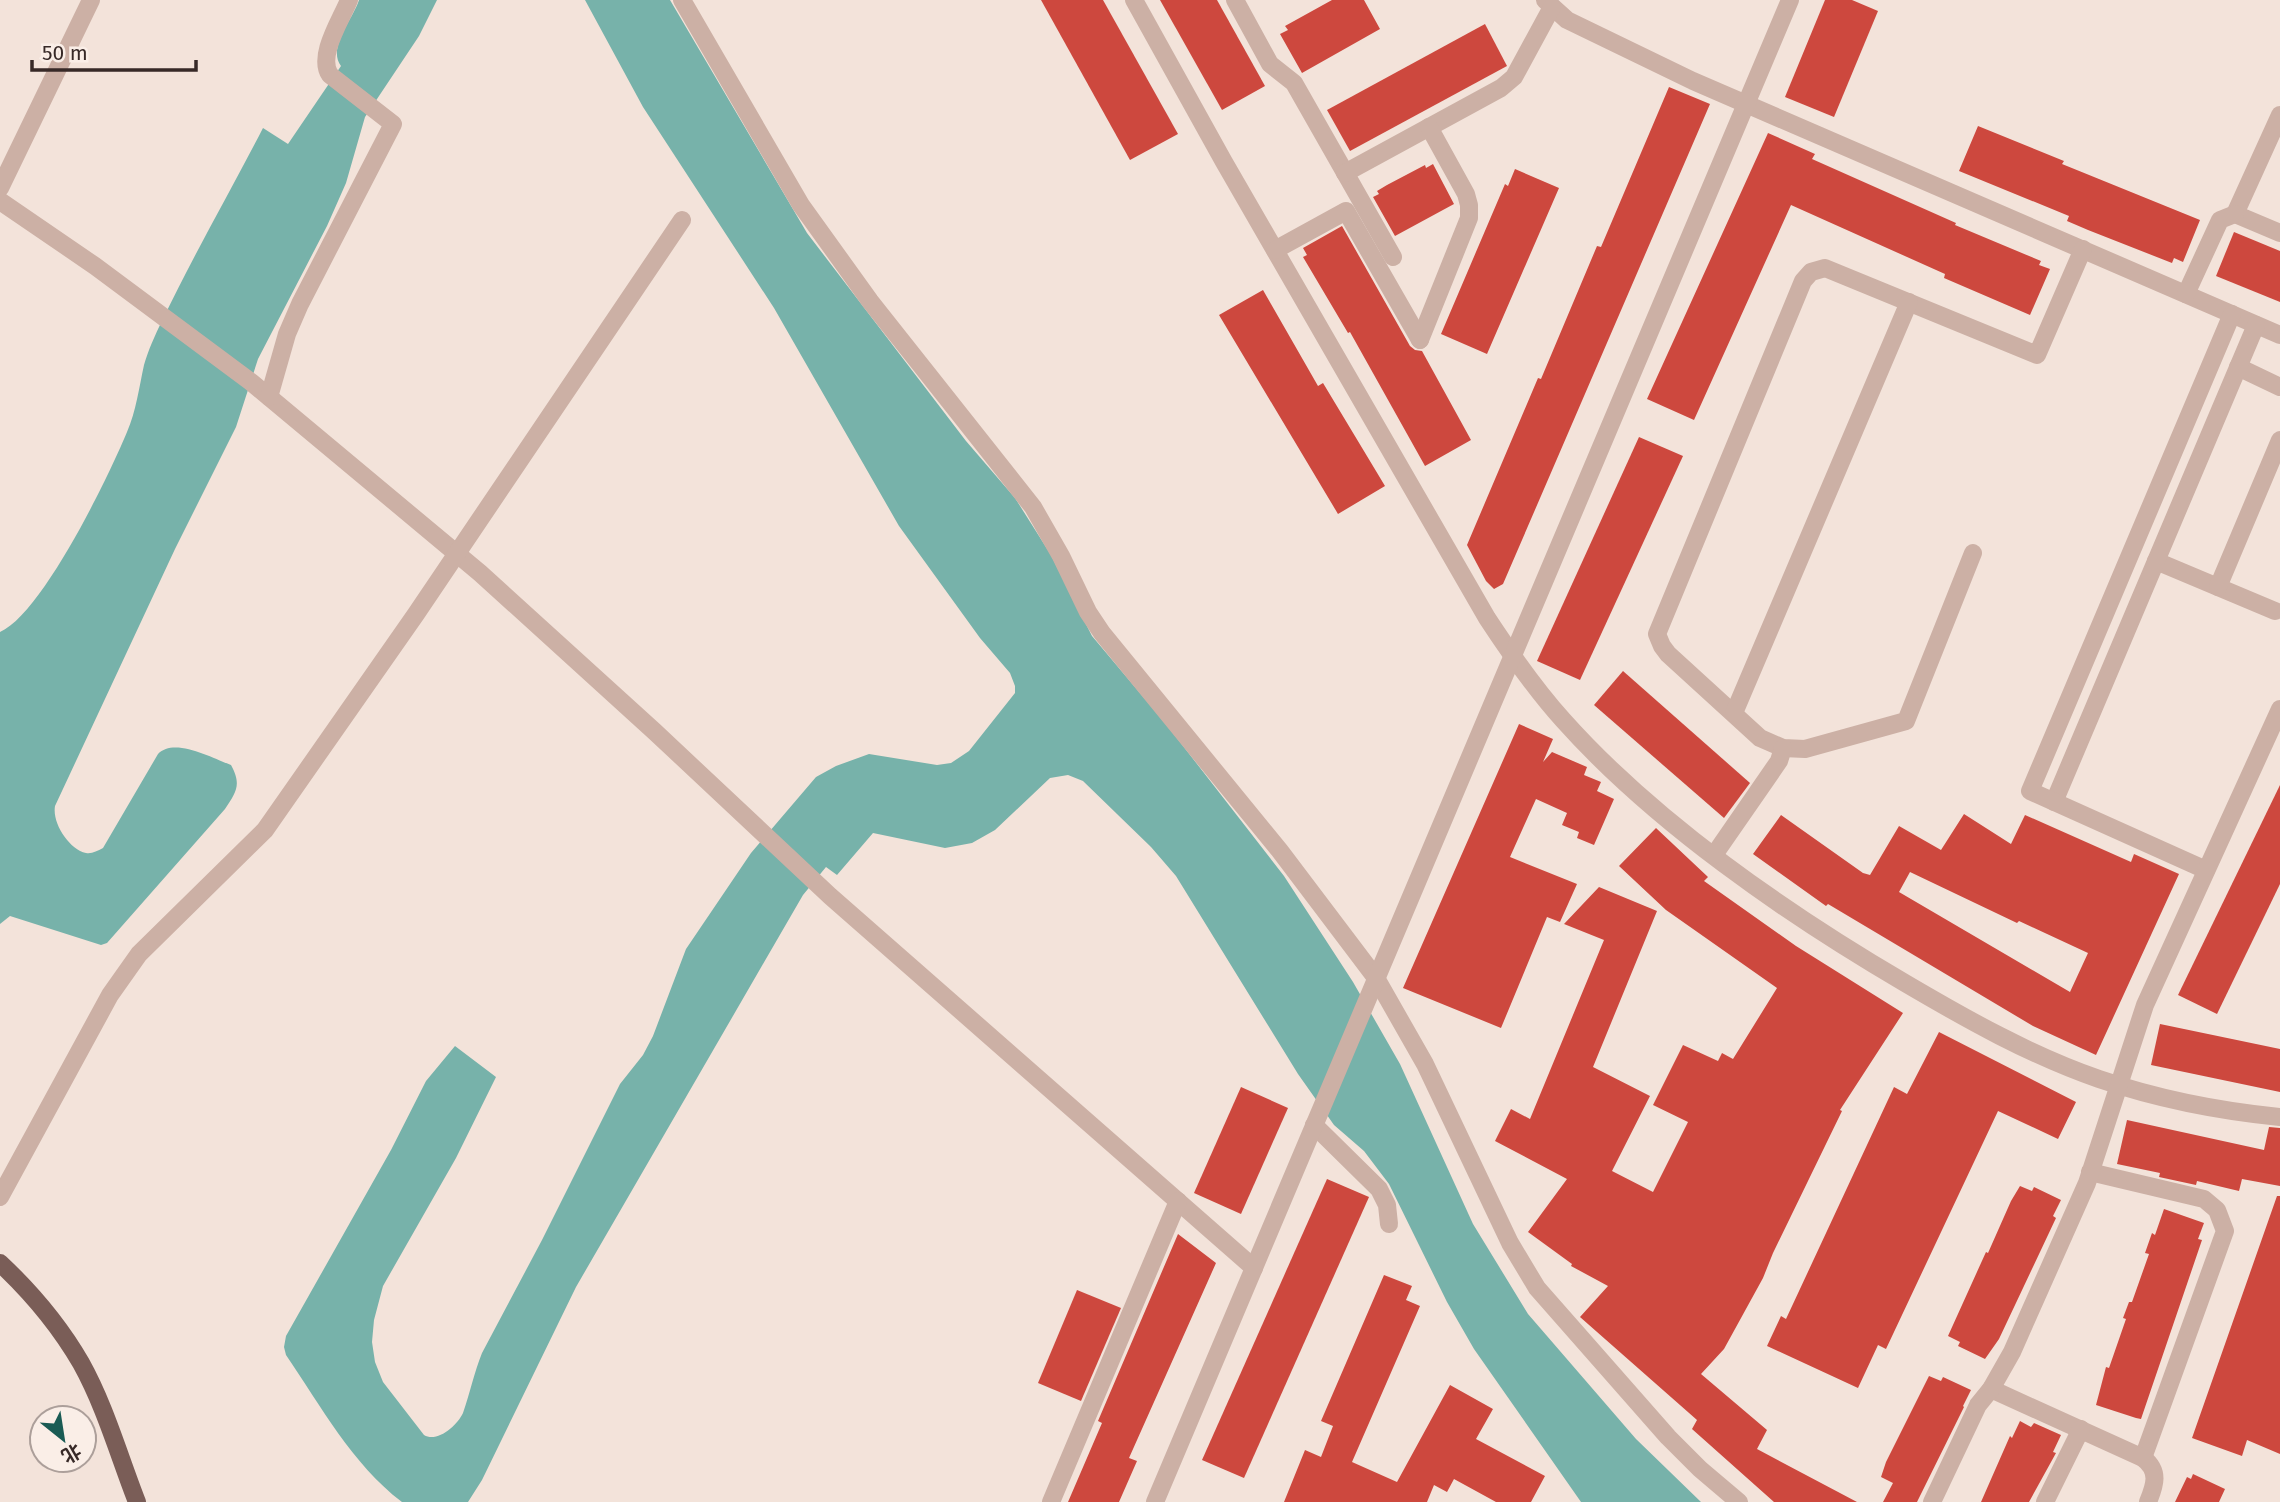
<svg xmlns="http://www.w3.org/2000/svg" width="2280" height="1502" font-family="'Fira Sans','Noto Sans SC',sans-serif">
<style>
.water{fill:#77b2aa}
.building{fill:#cd483e;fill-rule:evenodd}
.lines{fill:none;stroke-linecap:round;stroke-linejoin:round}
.minor{stroke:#ccb0a5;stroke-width:18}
.major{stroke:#7a5d57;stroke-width:18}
</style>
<rect width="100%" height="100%" fill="#f3e3da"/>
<g class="water">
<path d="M 359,0 L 437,0 L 419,36 L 365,117 L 346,183 L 327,226 L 258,359 L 236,427 L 175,549 L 55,806 C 52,823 69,849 86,853 C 92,854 97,851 103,848 L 158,754 C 174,737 212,758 231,765 C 242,785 236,792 225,809 L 107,943 L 101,945 L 10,916 L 0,924 L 0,632 C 42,614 109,476 127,432 C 136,411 139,388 144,365 C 148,351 155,335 162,321 C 193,256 230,192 263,128 L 288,144 L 341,66 C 327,48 353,19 359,0 Z"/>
<path d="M 585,0 L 670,0 L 807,233 L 966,441 L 1015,498 L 1051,555 L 1092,636 L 1166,724 L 1284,876 L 1353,982 L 1400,1064 L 1473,1224 L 1528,1314 L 1636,1439 L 1701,1502 L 1581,1502 L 1474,1349 L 1447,1302 L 1389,1184 L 1364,1151 L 1334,1125 L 1298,1074 L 1176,876 L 1151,847 L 1083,781 L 1068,775 L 1050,778 L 995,830 L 972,843 L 945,848 L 873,833 L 837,875 L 826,867 L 803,895 L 576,1287 L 482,1480 L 468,1502 L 402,1502 C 352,1464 321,1406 286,1355 L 284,1347 L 286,1336 L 391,1150 L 426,1081 L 455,1046 L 496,1077 L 456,1158 L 383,1286 L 374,1320 L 372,1342 L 375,1362 L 383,1382 L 424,1435 C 437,1443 457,1426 463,1413 C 470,1393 474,1373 482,1353 L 542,1240 L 620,1084 L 643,1055 L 653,1036 L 686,949 L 751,853 L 816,777 L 836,766 L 869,754 L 937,765 L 951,763 L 969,751 L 1015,693 L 1015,686 L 1010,673 L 980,638 L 899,526 L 774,308 L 643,107 Z"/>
</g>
<g class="building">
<path d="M 1041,0 L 1103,0 L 1178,134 L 1130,160 Z"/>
<path d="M 1160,0 L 1217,0 L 1265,86 L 1222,110 Z"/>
<path d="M 1332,0 L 1364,0 L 1380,29 L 1302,73 L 1280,34 L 1288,30 L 1285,26 Z"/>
<path d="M 1825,0 L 1852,0 L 1878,11 L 1834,117 L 1785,97 Z"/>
<path d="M 1485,24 L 1507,66 L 1350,151 L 1327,110 Z"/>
<path d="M 1669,87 L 1710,104 L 1503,584 L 1494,589 L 1486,581 L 1467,545 L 1538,378 L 1541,379 L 1597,246 L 1601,247 Z"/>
<path d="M 1978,126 L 2064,161 L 2062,164 L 2200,220 L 2183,262 L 2174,258 L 2172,263 L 2088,230 L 2067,221 L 2069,216 L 1959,171 Z"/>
<path d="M 1768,133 L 1815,154 L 1812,159 L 1956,223 L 1955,225 L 2041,261 L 2039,265 L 2050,269 L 2030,315 L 1944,278 L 1945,274 L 1791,205 L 1694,420 L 1647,399 Z"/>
<path d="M 1433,164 L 1454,204 L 1395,236 L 1373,197 L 1379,194 L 1377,191 L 1387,185 L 1425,165 L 1426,168 Z"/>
<path d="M 1515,169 L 1559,188 L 1487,354 L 1441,334 L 1505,184 L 1508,186 Z"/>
<path d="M 1342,226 L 1410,346 L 1415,350 L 1422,351 L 1471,440 L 1425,466 L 1350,332 L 1348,333 L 1303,257 L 1307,255 L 1303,248 Z"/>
<path d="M 2234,232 L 2280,251 L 2280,302 L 2216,276 Z"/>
<path d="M 1263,290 L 1318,386 L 1323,383 L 1385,486 L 1338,514 L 1219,315 Z"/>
<path d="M 1639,437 L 1683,456 L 1580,680 L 1537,661 Z"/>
<path d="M 1623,671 L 1750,783 L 1724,818 L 1594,705 Z"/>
<path d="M 1519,724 L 1553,739 L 1543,762 L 1552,752 L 1587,767 L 1584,775 L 1601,782 L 1597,791 L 1614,799 L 1594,845 L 1577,838 L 1579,832 L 1562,825 L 1567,813 L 1536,799 L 1510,857 L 1577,884 L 1560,922 L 1547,917 L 1501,1028 L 1403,988 Z"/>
<path d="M 2280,785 L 2280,884 L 2217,1014 L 2178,995 Z"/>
<path d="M 1964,814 L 2011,844 L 2025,815 L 2131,862 L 2134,854 L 2179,874 L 2096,1055 L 2033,1026 L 1828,904 L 1826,906 L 1753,854 L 1781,815 L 1863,873 L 1870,875 L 1899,826 L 1941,850 ZM 1910,872 L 2017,923 L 2019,921 L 2088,953 L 2070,992 L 1899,892 Z"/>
<path d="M 1656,828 L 1708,877 L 1704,881 L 1796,946 L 1903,1013 L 1840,1110 L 1842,1111 L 1773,1253 L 1763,1278 L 1724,1349 L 1701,1374 L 1767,1430 L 1757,1449 L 1857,1502 L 1774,1502 L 1692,1429 L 1697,1420 L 1580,1317 L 1608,1286 L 1571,1266 L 1572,1264 L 1528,1232 L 1567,1179 L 1495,1141 L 1511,1109 L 1530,1119 L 1604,940 L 1564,924 L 1599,887 L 1657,911 L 1593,1067 L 1650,1096 L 1612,1171 L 1653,1192 L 1688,1122 L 1653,1105 L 1683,1045 L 1718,1061 L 1722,1053 L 1733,1059 L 1777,988 L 1666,910 L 1619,866 Z"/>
<path d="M 2160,1024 L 2280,1049 L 2280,1092 L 2151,1065 Z"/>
<path d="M 1939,1032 L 2076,1102 L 2058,1139 L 1998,1111 L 1886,1349 L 1878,1345 L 1858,1388 L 1767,1346 L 1781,1316 L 1786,1319 L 1894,1087 L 1907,1094 Z"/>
<path d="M 1241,1087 L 1288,1108 L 1241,1214 L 1194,1193 Z"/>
<path d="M 2127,1120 L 2264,1150 L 2269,1127 L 2280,1128 L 2280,1186 L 2242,1179 L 2239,1191 L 2197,1181 L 2196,1185 L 2159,1177 L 2160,1173 L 2117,1164 Z"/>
<path d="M 1327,1179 L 1369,1197 L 1244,1478 L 1202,1460 Z"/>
<path d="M 2020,1186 L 2032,1191 L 2034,1187 L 2061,1200 L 2053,1216 L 2056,1218 L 1999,1339 L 1985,1359 L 1958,1346 L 1960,1342 L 1948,1336 L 1986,1252 L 1988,1253 L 2011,1201 Z"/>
<path d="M 2277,1196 L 2280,1196 L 2280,1454 L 2247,1440 L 2242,1456 L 2192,1438 Z"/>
<path d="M 2164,1209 L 2204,1223 L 2198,1239 L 2202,1240 L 2141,1419 L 2136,1418 L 2096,1405 L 2106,1367 L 2109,1368 L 2126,1319 L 2123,1318 L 2129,1302 L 2132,1302 L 2149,1254 L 2145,1253 L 2152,1233 L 2155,1235 Z"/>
<path d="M 1178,1234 L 1216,1263 L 1129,1458 L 1137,1461 L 1119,1502 L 1068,1502 L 1102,1423 L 1098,1421 Z"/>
<path d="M 1384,1275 L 1412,1286 L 1406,1300 L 1420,1306 L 1352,1462 L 1397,1482 L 1450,1385 L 1493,1409 L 1476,1439 L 1545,1476 L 1531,1502 L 1496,1502 L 1454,1479 L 1447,1492 L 1434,1485 L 1427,1502 L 1284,1502 L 1305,1450 L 1321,1457 L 1333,1426 L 1321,1421 Z"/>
<path d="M 1077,1290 L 1121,1308 L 1081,1401 L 1038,1383 Z"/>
<path d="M 1929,1376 L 1941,1381 L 1943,1377 L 1971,1390 L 1963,1406 L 1964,1407 L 1917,1502 L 1883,1502 L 1893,1483 L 1881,1477 L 1886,1462 Z"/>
<path d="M 2020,1421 L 2031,1427 L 2034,1423 L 2061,1435 L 2053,1452 L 2056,1453 L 2029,1502 L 1981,1502 L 2010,1436 L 2012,1438 Z"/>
<path d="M 2193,1474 L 2225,1489 L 2219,1502 L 2175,1502 L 2187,1477 L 2191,1479 Z"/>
</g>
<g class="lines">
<g class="minor">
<path d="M 682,0 L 801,205 L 870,301 L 1033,507 L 1061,556 L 1088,612 L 1102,633 L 1280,851 L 1376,978 L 1425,1064 L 1510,1243 L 1537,1288 L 1668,1437 L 1700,1469 L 1739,1502"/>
<path d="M 1134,0 L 1224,162 L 1487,618 C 1510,653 1534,688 1563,720 C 1654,822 1787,914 1905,983 C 1968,1020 2030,1055 2099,1079 C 2158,1099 2219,1111 2280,1117"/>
<path d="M 1235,0 L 1270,64 L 1294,83 L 1393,257"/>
<path d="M 1545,0 L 1567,20 L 1693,81 L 2280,335"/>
<path d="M 2280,115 L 2235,214 L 2280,233"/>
<path d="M 1345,173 L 1501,88 L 1514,77 L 1552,7"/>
<path d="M 0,188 L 91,0"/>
<path d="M 0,201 L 95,266 L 251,382 L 480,573 L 654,731 L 830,896 L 1254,1268"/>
<path d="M 1275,250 L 1346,211 L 1420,340"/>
<path d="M 2186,294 L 2220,220 L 2235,214"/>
<path d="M 1420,340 L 1469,218 L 1469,205 L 1466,194 L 1429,127"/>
<path d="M 2238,367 L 2280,387"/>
<path d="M 269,397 L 287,334 L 300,304 L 393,124 L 330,75 C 317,56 341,20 349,0"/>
<path d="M 1973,553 L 1906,721 L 1805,749 L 1783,748 L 1760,738 L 1668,654 L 1662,646 L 1657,634 L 1803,281 L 1811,272 L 1825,268 L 2037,355 L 2083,249"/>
<path d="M 2156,561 L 2275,611"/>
<path d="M 2218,587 L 2280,440"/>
<path d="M 1734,713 L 1909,302"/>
<path d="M 2054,802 L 2256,325"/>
<path d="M 1714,855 L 1779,761 L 1783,748"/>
<path d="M 2206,870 L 2030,791 L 2232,314"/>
<path d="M 1314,1125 L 1379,1189 L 1387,1205 L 1389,1224"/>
<path d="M 2090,1172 L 2204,1199 L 2217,1210 L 2225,1231 L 2143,1458"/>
<path d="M 0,1197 L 110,995 L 139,954 L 265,830 L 416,614 L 682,220"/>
<path d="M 1991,1389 L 2143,1458 C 2160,1471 2155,1485 2148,1502"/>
<path d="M 1051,1502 L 1178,1201"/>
<path d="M 1155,1502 L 1790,0"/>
<path d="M 1932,1502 L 1978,1405 L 1991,1389 L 2012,1352 L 2087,1183 L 2145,1005 L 2280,709"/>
<path d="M 2045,1502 L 2081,1429"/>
</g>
<path class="major" d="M 0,1263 C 32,1293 59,1325 81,1363 C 105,1406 119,1456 137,1502"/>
</g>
<g transform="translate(63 1439) rotate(150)"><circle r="33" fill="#faeee7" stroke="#ac9f9a" stroke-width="2"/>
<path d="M0-5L12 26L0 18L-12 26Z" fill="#1a5b54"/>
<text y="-10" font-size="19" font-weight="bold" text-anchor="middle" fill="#372927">北</text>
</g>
<path d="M32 60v10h164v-10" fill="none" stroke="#372927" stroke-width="3.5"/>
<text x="42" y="60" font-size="21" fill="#372927" stroke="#faeee7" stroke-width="5" paint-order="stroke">50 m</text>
</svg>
